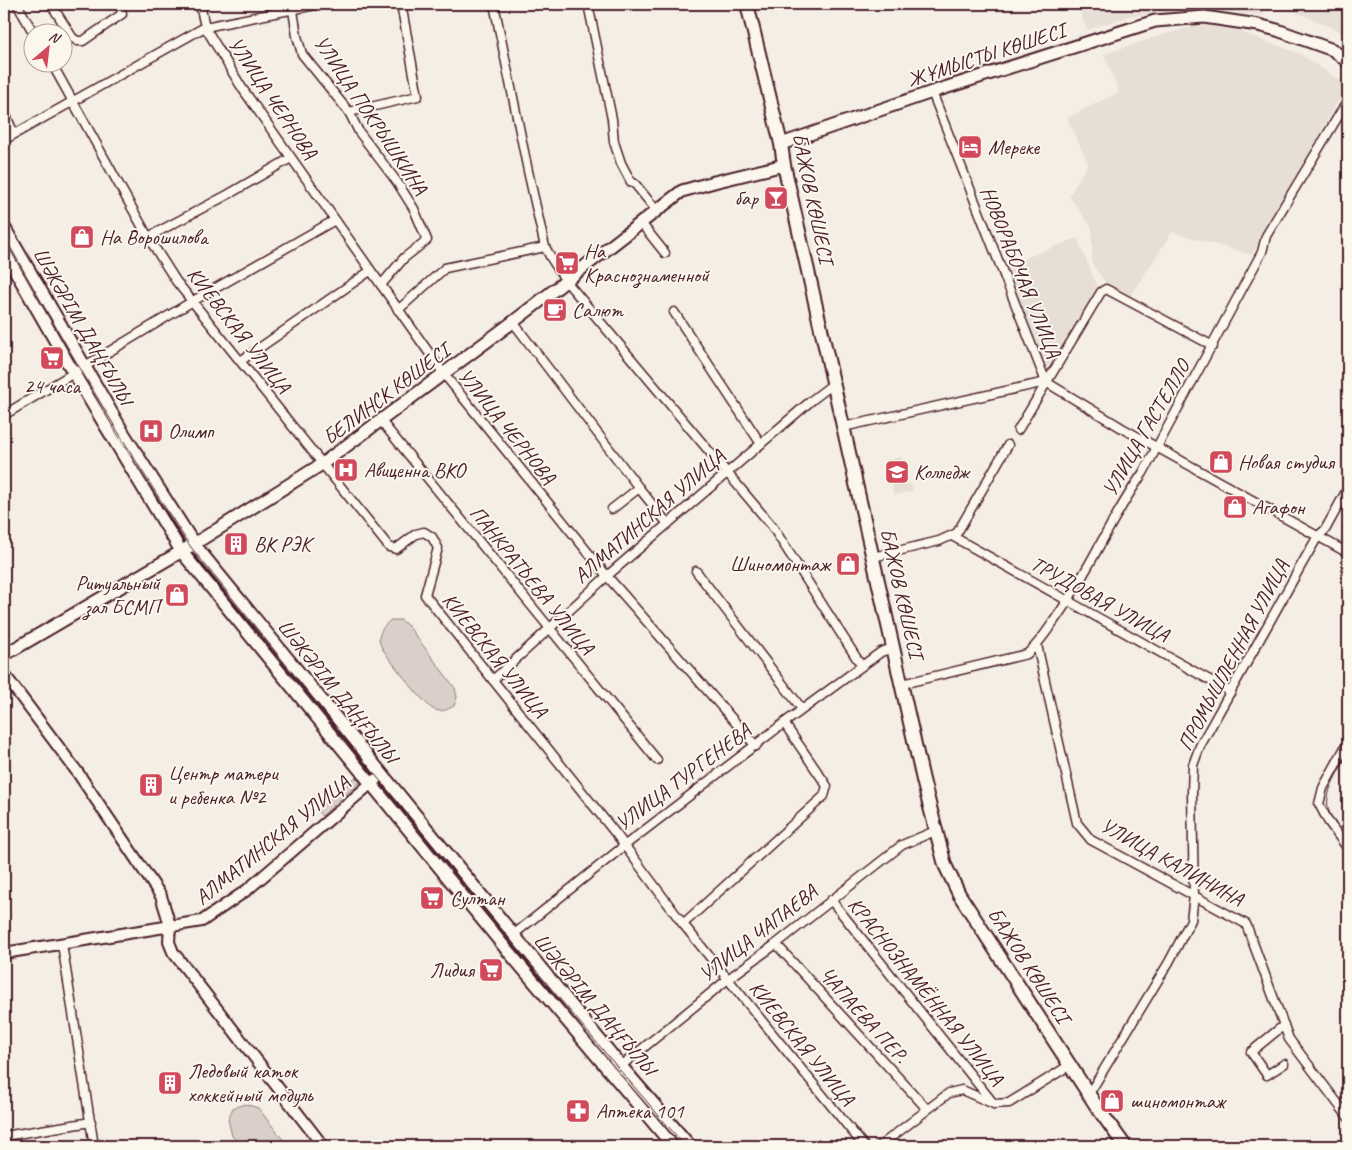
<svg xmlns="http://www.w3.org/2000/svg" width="1352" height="1150" font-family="Caveat,sans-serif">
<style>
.built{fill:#e7dfd6}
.green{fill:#dbd0c9;stroke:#92787a}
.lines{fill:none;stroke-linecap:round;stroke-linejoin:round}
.minor-casing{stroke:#4a1f2b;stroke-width:11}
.tertiary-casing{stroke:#4a1f2b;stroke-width:14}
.secondary-casing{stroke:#4a1f2b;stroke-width:15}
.primary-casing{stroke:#4a1f2b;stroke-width:16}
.minor{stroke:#fbf7ec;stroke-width:8}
.tertiary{stroke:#fbf7ec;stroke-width:10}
.secondary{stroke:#fbf7ec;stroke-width:11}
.primary{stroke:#fbf7ec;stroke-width:12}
.tram{stroke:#4a1f2b;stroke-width:1}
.labels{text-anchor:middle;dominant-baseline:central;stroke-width:4;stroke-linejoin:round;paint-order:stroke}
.street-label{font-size:21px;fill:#4a1f2b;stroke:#fbf7ec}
.poi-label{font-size:21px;fill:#4a1f2b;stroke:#fbf7ec;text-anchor:start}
</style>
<rect width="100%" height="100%" fill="#f4eee4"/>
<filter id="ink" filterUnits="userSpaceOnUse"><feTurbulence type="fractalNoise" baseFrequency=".02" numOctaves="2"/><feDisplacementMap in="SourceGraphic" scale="10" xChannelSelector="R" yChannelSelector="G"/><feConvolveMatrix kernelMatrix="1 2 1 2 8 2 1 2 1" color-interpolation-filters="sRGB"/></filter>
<g filter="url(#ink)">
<g class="built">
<path d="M 1077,4 L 1263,4 L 1264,15 L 1189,10 L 1130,16 L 1087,30 Z"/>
<path d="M 1285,4 L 1348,4 L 1348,35 L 1287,8 Z"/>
<path d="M 1202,24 L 1236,30 L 1300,54 L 1347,85 L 1252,255 L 1172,232 L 1129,298 L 1110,289 L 1092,264 L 1092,228 L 1069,196 L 1088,163 L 1067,118 L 1119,92 L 1104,54 L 1155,37 Z"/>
<path d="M 1077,238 L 1097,285 L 1094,298 L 1085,314 L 1046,369 L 1005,266 Z"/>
<path d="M 901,457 L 907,484 L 911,484 L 913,491 L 894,495 L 887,460 Z"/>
</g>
<g class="green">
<path d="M 391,620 L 401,620 L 409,627 L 455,688 L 457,697 L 454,706 C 447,710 440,713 433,709 C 425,705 385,655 381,646 C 376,635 383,626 391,620 Z"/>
<path d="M 356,777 L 360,782 L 322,816 L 316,810 Z"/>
<path d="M 245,1104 L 258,1108 L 288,1146 L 241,1146 L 232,1136 L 228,1119 L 233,1108 Z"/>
</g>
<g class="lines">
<defs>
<g id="minor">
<path d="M 17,4 L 33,32"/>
<path d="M 51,4 L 72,37 L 77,41 L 83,41 L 122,14 L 120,4"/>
<path d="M 200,4 L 205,27 L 242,88 L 444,374 L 607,576 L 756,746"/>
<path d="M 292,4 L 297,36 L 302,54 L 349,112 L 359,132 L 397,182 L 414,209 L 427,240 L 404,258 L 381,285"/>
<path d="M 494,4 L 528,171 L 545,247 L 551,258 L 566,281 L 772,526 L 861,665"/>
<path d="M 588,4 L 612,119 L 614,142 L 621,163 L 631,182 L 635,184 L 657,211"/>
<path d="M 51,62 L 148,237 L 176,281 L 389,547 L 396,549 L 416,534 L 424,532 L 432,537 L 438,548 L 425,595 L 616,834 L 683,924 L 864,1146"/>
<path d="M 932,92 L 1046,382"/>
<path d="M 4,111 L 14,134"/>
<path d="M 349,112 L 418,96 L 401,4"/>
<path d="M 4,140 L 205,27 L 320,4"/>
<path d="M 641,223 L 665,253"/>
<path d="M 148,237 L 229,194 L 291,158"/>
<path d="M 398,310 L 445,268 L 545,247"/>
<path d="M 674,312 L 761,444"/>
<path d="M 513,322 L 639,488 L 668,524"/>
<path d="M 242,360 L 370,271"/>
<path d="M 1046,382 L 1122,428 L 1348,553"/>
<path d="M 4,415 L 193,301 L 335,220"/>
<path d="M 381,421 L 657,760"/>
<path d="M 843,427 L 1046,382"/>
<path d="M 1018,430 L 1101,292 L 1106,289 L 1213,346"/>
<path d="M 612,509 L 639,488"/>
<path d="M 952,536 L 1231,692"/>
<path d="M 873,557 L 939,541 L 957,533 L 1008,445"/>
<path d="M 696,571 L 802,709"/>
<path d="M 1037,645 L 1077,823 L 1091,840 L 1246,924 L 1289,1039 L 1348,1117"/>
<path d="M 493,680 L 607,576 L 812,400 L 833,384"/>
<path d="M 902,684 L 1027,654 C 1039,644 1047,631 1056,618 C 1089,572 1110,519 1143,473 L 1262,252 L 1266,236 L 1348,100"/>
<path d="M 1348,742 L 1323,788 L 1319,804 L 1328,821 L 1348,849"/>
<path d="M 831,900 L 994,1104"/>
<path d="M 683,924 L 824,796 L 827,786 L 784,723"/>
<path d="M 513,935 L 624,846 L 784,723 L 881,652 L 893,648"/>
<path d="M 62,944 L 94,1146"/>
<path d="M 776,944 L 927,1109"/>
<path d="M 1284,1064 L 1267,1075 L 1251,1052 L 1284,1025"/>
<path d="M 621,1066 L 728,979 L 776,944 L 902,845 L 935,831"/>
<path d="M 1089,1094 L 1169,962 L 1191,920 L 1194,896 L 1192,793 L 1193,765 L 1200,746 L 1303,562 L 1318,536 L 1325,530 L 1348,488"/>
<path d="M 4,1136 L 91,1122"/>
<path d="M 880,1146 L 949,1093 L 962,1090 L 994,1104 L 1009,1103 L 1070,1065"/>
</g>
<g id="tertiary">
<path d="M 4,674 L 78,773 L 161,896 L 170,925 L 169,942 L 173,952 L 323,1146"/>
<path d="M 4,953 L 202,921 L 247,890 L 382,774"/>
</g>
<g id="secondary">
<path d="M 781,144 L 932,92 L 1155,21 L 1204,17 L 1258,25 L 1277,30 L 1333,50 L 1348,62"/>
<path d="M 4,227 L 124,434 L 194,544 L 621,1066 L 690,1146"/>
<path d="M 4,251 L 73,372 L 181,551 L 502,944 L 673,1146"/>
<path d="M 4,655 L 194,544 L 322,464 L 513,322 L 682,191 L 714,182 L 784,165"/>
</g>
<path id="primary" d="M 747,4 L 781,144 L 784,165 L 923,780 L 945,865 L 959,894 L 1097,1107 L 1125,1146"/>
</defs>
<use href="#minor" class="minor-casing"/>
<use href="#tertiary" class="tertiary-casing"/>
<use href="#secondary" class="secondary-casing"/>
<use href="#primary" class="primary-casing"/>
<use href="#minor" class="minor"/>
<use href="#tertiary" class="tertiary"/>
<use href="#secondary" class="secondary"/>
<use href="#primary" class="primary"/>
<g class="tram">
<path d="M 4,236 C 63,341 124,445 190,546 C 353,747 515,950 685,1146"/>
<path d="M 1348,755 C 1339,772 1321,794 1330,814 C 1334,824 1342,832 1348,840"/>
</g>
</g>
</g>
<defs>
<symbol id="hotel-square" viewBox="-11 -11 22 22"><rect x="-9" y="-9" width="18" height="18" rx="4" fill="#d1495b" stroke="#fbf7ec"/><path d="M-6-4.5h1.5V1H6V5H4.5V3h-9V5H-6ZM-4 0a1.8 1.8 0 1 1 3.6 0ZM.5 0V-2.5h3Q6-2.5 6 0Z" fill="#fff"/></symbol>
<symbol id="bar-square" viewBox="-11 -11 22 22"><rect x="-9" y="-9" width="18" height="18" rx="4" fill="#d1495b" stroke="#fbf7ec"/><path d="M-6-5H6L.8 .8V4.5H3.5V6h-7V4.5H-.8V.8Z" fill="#fff"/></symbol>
<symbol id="shop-square" viewBox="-11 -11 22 22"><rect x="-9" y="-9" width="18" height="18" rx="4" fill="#d1495b" stroke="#fbf7ec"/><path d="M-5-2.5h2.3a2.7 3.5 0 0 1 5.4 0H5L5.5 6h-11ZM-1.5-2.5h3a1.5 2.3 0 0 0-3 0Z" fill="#fff"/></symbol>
<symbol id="supermarket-square" viewBox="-11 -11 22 22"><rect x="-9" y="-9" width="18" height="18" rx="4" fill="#d1495b" stroke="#fbf7ec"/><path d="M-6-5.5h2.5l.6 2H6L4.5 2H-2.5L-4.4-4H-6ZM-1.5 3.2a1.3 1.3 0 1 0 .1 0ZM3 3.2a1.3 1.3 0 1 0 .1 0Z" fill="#fff"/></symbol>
<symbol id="cafe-square" viewBox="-11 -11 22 22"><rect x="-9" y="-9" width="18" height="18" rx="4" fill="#d1495b" stroke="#fbf7ec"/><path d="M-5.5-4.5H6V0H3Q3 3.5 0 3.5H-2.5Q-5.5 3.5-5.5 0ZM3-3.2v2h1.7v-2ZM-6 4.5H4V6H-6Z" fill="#fff"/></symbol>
<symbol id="hospital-square" viewBox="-11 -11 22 22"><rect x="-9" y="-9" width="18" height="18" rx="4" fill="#d1495b" stroke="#fbf7ec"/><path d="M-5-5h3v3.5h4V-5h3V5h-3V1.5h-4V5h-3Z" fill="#fff"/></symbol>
<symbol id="university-square" viewBox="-11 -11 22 22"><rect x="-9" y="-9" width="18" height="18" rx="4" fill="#d1495b" stroke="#fbf7ec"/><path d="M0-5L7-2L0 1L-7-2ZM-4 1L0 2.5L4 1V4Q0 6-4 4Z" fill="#fff"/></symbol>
<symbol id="building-square" viewBox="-11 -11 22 22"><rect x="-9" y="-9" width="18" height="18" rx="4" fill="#d1495b" stroke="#fbf7ec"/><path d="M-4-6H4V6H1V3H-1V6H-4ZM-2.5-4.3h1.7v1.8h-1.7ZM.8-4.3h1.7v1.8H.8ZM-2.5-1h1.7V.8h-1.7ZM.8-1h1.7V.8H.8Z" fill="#fff"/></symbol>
<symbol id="pharmacy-square" viewBox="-11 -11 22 22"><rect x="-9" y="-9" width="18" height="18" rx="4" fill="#d1495b" stroke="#fbf7ec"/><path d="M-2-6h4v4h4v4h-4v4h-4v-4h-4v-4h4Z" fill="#fff"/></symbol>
</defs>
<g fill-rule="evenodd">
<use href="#hotel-square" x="956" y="133" width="28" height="28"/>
<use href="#bar-square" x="762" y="184" width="28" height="28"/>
<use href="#shop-square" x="68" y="223" width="28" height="28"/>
<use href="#supermarket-square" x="553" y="249" width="28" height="28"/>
<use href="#cafe-square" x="541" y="296" width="28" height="28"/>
<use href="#supermarket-square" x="38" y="344" width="28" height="28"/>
<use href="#hospital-square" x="137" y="417" width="28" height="28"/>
<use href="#shop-square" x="1207" y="448" width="28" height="28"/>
<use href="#hospital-square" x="332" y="456" width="28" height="28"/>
<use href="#university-square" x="883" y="458" width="28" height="28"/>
<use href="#shop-square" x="1221" y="493" width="28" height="28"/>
<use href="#building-square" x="222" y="530" width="28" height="28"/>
<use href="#shop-square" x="834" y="550" width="28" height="28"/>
<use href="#shop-square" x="163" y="581" width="28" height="28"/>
<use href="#building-square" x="137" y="771" width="28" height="28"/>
<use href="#supermarket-square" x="418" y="884" width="28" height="28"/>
<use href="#supermarket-square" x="477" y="956" width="28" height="28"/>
<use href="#building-square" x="156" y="1069" width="28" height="28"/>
<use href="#shop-square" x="1098" y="1087" width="28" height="28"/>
<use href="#pharmacy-square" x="564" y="1097" width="28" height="28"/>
</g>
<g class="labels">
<g class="street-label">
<text transform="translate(986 55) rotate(-18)">ЖҰМЫСТЫ КӨШЕСІ</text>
<text transform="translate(273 98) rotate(56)">УЛИЦА ЧЕРНОВА</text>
<text transform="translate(371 115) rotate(56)">УЛИЦА ПОКРЫШКИНА</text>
<text transform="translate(813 198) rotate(78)">БАЖОВ КӨШЕСІ</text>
<text transform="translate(1021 272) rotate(68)">НОВОРАБОЧАЯ УЛИЦА</text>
<text transform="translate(83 326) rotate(60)">ШӘКӘРІМ ДАҢҒЫЛЫ</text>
<text transform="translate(239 330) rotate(52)">КИЕВСКАЯ УЛИЦА</text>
<text transform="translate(386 394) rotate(-37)">БЕЛИНСК КӨШЕСІ</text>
<text transform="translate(507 426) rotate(51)">УЛИЦА ЧЕРНОВА</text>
<text transform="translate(1146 428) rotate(-60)">УЛИЦА ГАСТЕЛЛО</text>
<text transform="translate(649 516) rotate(-41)">АЛМАТИНСКАЯ УЛИЦА</text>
<text transform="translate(532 580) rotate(51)">ПАНКРАТЬЕВА УЛИЦА</text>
<text transform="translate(902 593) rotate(77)">БАЖОВ КӨШЕСІ</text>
<text transform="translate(1100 599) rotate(29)">ТРУДОВАЯ УЛИЦА</text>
<text transform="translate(495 655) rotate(51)">КИЕВСКАЯ УЛИЦА</text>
<text transform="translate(1233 655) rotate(-62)">ПРОМЫШЛЕННАЯ УЛИЦА</text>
<text transform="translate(338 691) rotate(51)">ШӘКӘРІМ ДАҢҒЫЛЫ</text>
<text transform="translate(683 777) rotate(-37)">УЛИЦА ТУРГЕНЕВА</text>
<text transform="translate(272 840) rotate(-39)">АЛМАТИНСКАЯ УЛИЦА</text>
<text transform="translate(1172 862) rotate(29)">УЛИЦА КАЛИНИНА</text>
<text transform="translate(758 933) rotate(-38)">УЛИЦА ЧАПАЕВА</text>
<text transform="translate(1029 965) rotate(57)">БАЖОВ КӨШЕСІ</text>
<text transform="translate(926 991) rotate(51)">КРАСНОЗНАМЁННАЯ УЛИЦА</text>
<text transform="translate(595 1004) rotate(50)">ШӘКӘРІМ ДАҢҒЫЛЫ</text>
<text transform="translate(864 1015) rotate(48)">ЧАПАЕВА ПЕР.</text>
<text transform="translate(802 1043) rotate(51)">КИЕВСКАЯ УЛИЦА</text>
</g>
<g class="poi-label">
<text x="988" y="147">Мереке</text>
<text x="758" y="198" text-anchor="end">бар</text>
<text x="100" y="237">На Ворошилова</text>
<text x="584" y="251">На<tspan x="584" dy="24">Краснознаменной</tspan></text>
<text x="572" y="310">Салют</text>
<text x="52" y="386" text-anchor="middle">24 часа</text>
<text x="168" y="431">Олимп</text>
<text x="1238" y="462">Новая студия</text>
<text x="364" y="470">Авиценна ВКО</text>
<text x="914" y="472">Колледж</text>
<text x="1252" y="507">Агафон</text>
<text x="254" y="544">ВК РЭК</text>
<text x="830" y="564" text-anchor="end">Шиномонтаж</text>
<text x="160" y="583" text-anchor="end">Ритуальный<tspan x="160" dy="24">зал БСМП</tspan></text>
<text x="168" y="773">Центр матери<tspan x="168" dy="24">и ребенка №2</tspan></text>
<text x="450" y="898">Султан</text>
<text x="474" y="970" text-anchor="end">Лидия</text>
<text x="188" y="1071">Ледовый каток<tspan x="188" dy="24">хоккейный модуль</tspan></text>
<text x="1130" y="1101">шиномонтаж</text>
<text x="596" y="1111">Аптека 101</text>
</g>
</g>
<rect width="1352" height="1150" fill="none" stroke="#fbf7ec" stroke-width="20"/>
<rect x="10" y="10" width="1332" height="1130" fill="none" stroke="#4a1f2b" stroke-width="2" filter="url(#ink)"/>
<g transform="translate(48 48) rotate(28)"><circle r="24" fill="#fbf7ec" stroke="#b4a19f"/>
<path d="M0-4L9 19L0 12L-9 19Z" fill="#d1495b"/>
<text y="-8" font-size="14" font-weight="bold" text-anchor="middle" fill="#4a1f2b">N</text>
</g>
</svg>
